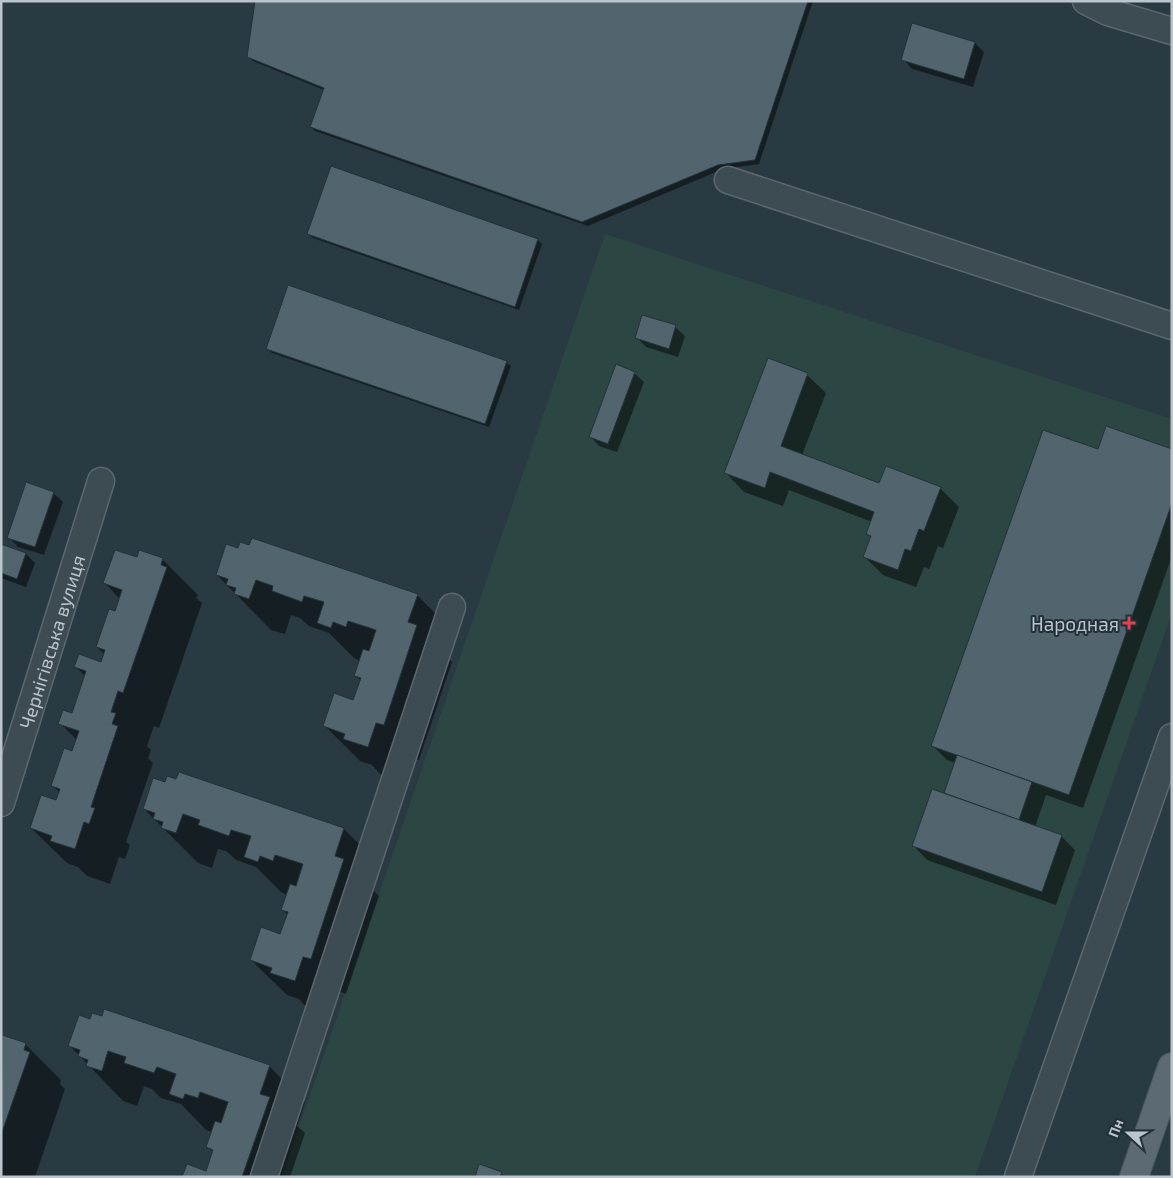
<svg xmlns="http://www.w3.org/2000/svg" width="1173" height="1178" font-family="'Exo 2',sans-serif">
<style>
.green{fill:#2c4643}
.shadow{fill:#0007}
.building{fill:#52646e;stroke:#24323a}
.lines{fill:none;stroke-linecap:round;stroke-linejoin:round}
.minor-casing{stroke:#5c6870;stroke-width:29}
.major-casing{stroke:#4a575f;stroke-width:30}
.minor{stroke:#3d4b53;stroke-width:26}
.major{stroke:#5b6a73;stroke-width:28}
.health-dot{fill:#e0444e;stroke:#223039;stroke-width:2}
.labels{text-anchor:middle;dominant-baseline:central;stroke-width:4;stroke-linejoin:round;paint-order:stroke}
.poi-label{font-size:19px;fill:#bbc5cd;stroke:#223039;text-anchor:end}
.street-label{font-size:19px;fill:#bbc5cd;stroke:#223039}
</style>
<rect width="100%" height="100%" fill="#293a43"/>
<path class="green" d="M 605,234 L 1172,419 L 1172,613 L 975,1177 L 282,1177 Z"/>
<g class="shadow">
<path d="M 256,1 L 813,1 L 759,164 L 723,169 L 588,226 L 315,131 L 311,127 L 324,90 L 253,61 L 248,56 Z"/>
<path d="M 975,43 L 984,52 L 973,87 L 912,69 L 903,59 Z"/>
<path d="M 309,234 L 538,240 L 542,244 L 519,310 L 313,238 Z"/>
<path d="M 675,327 L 685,336 L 678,357 L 646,347 L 636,337 Z"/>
<path d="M 267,348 L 506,362 L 511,366 L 489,427 L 272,353 Z"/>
<path d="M 634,373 L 644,382 L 617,452 L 599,446 L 590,436 Z"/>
<path d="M 807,375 L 826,393 L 802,455 L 880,484 L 940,488 L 959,507 L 943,548 L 938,546 L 929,569 L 924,567 L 916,587 L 883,575 L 864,556 L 872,537 L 868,534 L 872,522 L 789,490 L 783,506 L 744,492 L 726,473 Z"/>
<path d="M 1099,451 L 1172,451 L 1172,556 L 1083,808 L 1046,795 L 1035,827 L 1061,836 L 1075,850 L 1056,905 L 927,860 L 913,845 L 944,795 L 955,763 L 947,760 L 933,746 Z"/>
<path d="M 53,493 L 63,502 L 44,555 L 18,547 L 9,537 Z"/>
<path d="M 1,545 L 26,554 L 35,563 L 26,587 L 1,578 Z"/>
<path d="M 137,559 L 162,559 L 198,595 L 196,598 L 202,603 L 159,728 L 154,726 L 147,746 L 151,750 L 148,758 L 153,763 L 126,842 L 130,845 L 125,859 L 119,857 L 110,884 L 87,876 L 78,867 L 67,863 L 31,828 L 57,802 L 60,793 L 53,786 L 73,753 L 77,740 L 60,723 L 73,715 L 86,677 L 76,667 L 102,663 L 105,655 L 97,647 L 116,613 L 120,599 L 105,583 Z"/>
<path d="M 217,575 L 417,595 L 452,630 L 444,654 L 452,662 L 419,760 L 411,758 L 404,782 L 380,774 L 372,765 L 360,761 L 325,726 L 354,701 L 361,681 L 355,675 L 361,661 L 354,658 L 329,633 L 309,626 L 300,618 L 291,615 L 285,634 L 271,630 Z"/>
<path d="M 144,809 L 344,829 L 379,864 L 371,888 L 379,896 L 346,994 L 338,991 L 307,1008 L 299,999 L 287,995 L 251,960 L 281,935 L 288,915 L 282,909 L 287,895 L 281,892 L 256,867 L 236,860 L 226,851 L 218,849 L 212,868 L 198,863 Z"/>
<path d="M 3,1037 L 25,1044 L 61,1080 L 60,1084 L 65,1089 L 35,1177 L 1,1177 L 1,1042 Z"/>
<path d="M 70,1046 L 269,1066 L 305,1102 L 297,1126 L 305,1133 L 290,1177 L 184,1177 L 207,1173 L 214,1153 L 208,1147 L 213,1132 L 206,1130 L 181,1104 L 161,1098 L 152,1089 L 144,1086 L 137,1106 L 123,1101 Z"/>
</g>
<g class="building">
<path d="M 255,1 L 808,1 L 755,160 L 718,165 L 582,222 L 310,127 L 324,88 L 247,57 Z"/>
<path d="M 912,23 L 975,42 L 964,79 L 901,60 Z"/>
<path d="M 331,166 L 538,239 L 515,307 L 307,234 Z"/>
<path d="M 288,285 L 507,361 L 485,424 L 266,349 Z"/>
<path d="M 642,315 L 676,325 L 669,349 L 635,338 Z"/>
<path d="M 768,358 L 808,373 L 781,446 L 879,483 L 886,466 L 941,487 L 924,531 L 919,529 L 911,551 L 905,549 L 898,570 L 863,557 L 871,536 L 866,534 L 874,512 L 770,472 L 765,488 L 724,473 Z"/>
<path d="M 616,364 L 635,372 L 608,444 L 589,437 Z"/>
<path d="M 1106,426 L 1172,449 L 1172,503 L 1069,795 L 931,746 L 1043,430 L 1098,449 Z"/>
<path d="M 26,482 L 54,492 L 35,547 L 7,538 Z"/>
<path d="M 252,538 L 418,594 L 408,622 L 417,625 L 384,725 L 376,723 L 368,747 L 343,739 L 345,734 L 323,726 L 334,693 L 353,700 L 361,678 L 354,676 L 363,649 L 369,651 L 376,630 L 348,621 L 346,627 L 333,622 L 331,628 L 317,623 L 324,602 L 304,596 L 302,602 L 272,591 L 273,586 L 256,580 L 249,599 L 234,594 L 236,588 L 226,585 L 228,579 L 216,575 L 226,544 L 238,548 L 240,542 L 249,545 Z"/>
<path d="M 1,544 L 26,553 L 17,579 L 1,573 Z"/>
<path d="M 115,550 L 137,557 L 139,550 L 163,558 L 161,565 L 167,567 L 123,693 L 118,691 L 111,712 L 116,713 L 112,724 L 118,726 L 91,807 L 95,808 L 89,824 L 84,822 L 75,849 L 50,841 L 52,836 L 30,828 L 41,795 L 56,800 L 60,789 L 51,786 L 64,748 L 72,751 L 79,731 L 58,724 L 63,710 L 72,713 L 86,671 L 74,667 L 79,654 L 101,662 L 105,650 L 96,647 L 109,609 L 115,611 L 122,590 L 103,583 Z"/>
<path d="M 957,755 L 1032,782 L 1019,820 L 944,793 Z"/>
<path d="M 179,772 L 344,828 L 335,856 L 344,859 L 311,959 L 303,957 L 295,981 L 270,973 L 272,968 L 250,960 L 261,927 L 280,934 L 288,912 L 281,910 L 290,884 L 296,886 L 303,864 L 275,855 L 273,861 L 260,856 L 258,862 L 244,857 L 251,836 L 231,830 L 229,836 L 198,825 L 200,820 L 183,814 L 176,833 L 161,828 L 163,822 L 153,819 L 155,813 L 143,809 L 153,778 L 165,782 L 167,776 L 176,779 Z"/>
<path d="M 932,789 L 1062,835 L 1042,892 L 912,846 Z"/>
<path d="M 104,1009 L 270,1065 L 260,1094 L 270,1097 L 242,1177 L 182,1177 L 187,1164 L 206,1171 L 213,1150 L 206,1147 L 215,1121 L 221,1123 L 228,1102 L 200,1092 L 198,1098 L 185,1094 L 183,1099 L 169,1094 L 176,1074 L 157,1067 L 154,1073 L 124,1063 L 126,1057 L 108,1051 L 102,1071 L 86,1066 L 88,1060 L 78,1056 L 80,1050 L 68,1046 L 79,1015 L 90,1019 L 92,1013 L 102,1016 Z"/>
<path d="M 2,1035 L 26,1043 L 24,1050 L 30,1052 L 1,1135 Z"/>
<path d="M 479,1164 L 502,1172 L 500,1177 L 475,1177 Z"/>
</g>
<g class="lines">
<defs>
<g id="minor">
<path d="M 1086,1 L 1108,12 L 1172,31"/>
<path d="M 728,180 L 1172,326"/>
<path id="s1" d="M 1,803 L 101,481"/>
<path d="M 264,1177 L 452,607"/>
<path d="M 1018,1177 L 1172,737"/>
</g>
<path id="major" d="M 1134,1177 L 1172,1067"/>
</defs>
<use href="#minor" class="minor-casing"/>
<use href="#major" class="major-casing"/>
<use href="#minor" class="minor"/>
<use href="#major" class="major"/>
</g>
<path class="health-dot" d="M1126.5 615.5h5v5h5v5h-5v5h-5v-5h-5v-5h5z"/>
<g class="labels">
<g class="poi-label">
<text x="1119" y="623">Народная</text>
</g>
<g class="street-label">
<text stroke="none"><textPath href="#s1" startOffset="169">Чернігівська вулиця</textPath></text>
</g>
</g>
<rect width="1173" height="1178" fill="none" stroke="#bbc5cd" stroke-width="5"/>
<g transform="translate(1128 1133) rotate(291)" stroke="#223039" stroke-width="4" paint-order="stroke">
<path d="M0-4L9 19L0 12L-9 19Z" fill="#bbc5cd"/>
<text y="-8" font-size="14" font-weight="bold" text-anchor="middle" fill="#bbc5cd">Пн</text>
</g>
</svg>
